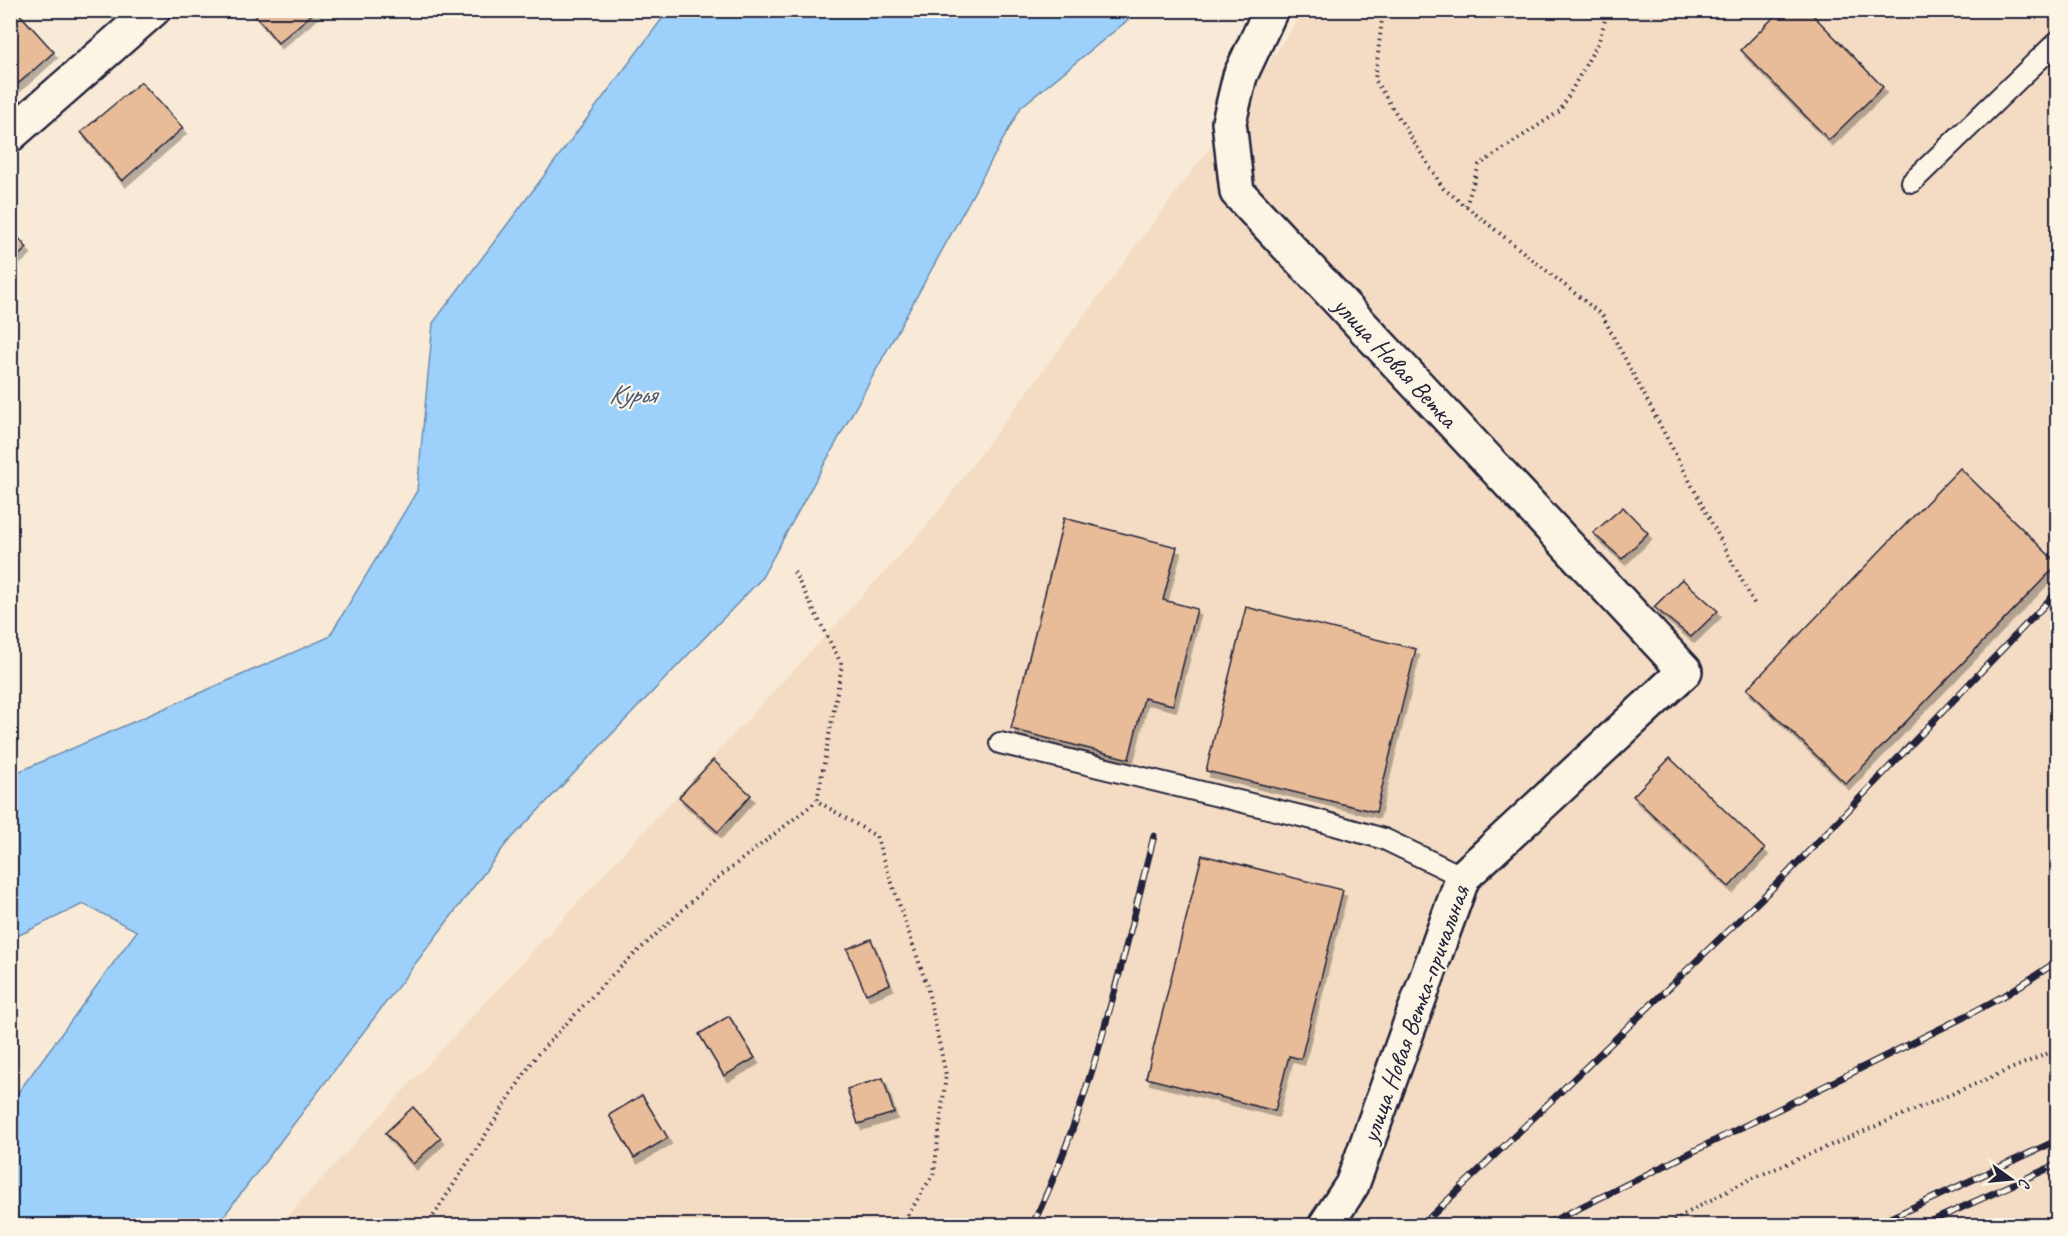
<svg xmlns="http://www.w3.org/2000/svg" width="2068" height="1236" font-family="Caveat,sans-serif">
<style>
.built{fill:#f3dcc3}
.water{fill:#9dd1fb;stroke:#6c8bae;stroke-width:1.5}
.building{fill:#e8bc98;stroke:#22223b;stroke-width:1.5;filter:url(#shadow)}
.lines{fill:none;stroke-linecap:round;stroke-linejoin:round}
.service-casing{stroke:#22223b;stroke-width:24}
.minor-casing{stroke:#22223b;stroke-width:38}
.path{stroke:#22223b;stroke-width:4;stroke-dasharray:1.5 4.5;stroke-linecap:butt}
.service{stroke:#fcf5e5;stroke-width:20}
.minor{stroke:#fcf5e5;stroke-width:33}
.rail-casing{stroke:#22223b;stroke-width:7}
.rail{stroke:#fcf5e5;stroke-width:4.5;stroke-dasharray:14;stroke-linecap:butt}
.labels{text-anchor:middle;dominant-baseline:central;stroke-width:4.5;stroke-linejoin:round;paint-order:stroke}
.street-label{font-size:26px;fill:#22223b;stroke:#fcf5e5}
.water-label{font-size:27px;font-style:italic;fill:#475775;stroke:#fcf5e5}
</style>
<defs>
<filter id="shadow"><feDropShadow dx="3.5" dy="6" stdDeviation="0" flood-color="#0004"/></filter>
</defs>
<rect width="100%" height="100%" fill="#f8ead6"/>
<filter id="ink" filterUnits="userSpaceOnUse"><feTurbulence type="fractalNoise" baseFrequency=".0167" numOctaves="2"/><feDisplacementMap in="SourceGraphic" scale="12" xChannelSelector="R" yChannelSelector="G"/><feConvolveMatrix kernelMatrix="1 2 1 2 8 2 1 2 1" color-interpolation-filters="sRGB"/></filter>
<g filter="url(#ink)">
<path class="built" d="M 1304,11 L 2057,11 L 2057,1225 L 278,1226 L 926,527 L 1229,122 Z"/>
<path class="water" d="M 668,11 L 1131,10 L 1134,15 L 1021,107 L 761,579 L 506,844 L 217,1225 L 11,1225 L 11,1102 L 137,931 L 83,904 L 11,939 L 11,775 L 329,637 L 417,491 L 433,323 Z"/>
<g class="building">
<path d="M 16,10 L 54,52 L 10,91 L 10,12 Z"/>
<path d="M 251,10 L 316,10 L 316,11 L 278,43 Z"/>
<path d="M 1781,10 L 1808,10 L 1883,87 L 1829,140 L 1741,50 Z"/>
<path d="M 141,82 L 183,128 L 122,181 L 81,132 Z"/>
<path d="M 10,228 L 27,248 L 10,263 Z"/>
<path d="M 1960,468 L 2058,564 L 1846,784 L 1747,689 Z"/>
<path d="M 1623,507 L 1648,533 L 1622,559 L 1593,533 Z"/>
<path d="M 1064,518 L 1177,547 L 1163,600 L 1197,609 L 1173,705 L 1144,698 L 1129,759 L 1011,729 Z"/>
<path d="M 1682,579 L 1718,611 L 1691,637 L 1654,607 Z"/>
<path d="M 1246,607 L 1416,649 L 1376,812 L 1206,771 Z"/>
<path d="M 1670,758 L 1765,849 L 1729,887 L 1633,796 Z"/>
<path d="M 713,760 L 751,795 L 718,832 L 679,797 Z"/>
<path d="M 1202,855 L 1343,890 L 1301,1059 L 1289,1056 L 1275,1111 L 1146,1078 Z"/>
<path d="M 871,939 L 890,984 L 866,994 L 847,949 Z"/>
<path d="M 729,1016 L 755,1058 L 724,1076 L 699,1034 Z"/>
<path d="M 883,1078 L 894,1113 L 858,1124 L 847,1089 Z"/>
<path d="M 642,1095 L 668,1138 L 634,1158 L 609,1115 Z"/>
<path d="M 413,1107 L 441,1138 L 413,1164 L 385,1133 Z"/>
</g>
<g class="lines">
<defs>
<g id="service">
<path d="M 1912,182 L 2058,41"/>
<path d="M 1000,743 L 1317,820 L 1384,839 L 1463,877"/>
</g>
<g id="minor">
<path id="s1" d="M 1271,10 L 1240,76 L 1229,122 L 1237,192 L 1685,671 L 1463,877 L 1352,1185 L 1325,1226"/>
<path d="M 10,135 L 153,10"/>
</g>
</defs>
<use href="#service" class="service-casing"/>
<use href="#minor" class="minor-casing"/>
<g class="path">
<path d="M 1383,10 L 1375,80 L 1443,188 L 1602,315 L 1755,605"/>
<path d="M 1466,206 L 1479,165 L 1560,111 L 1599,41 L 1608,10"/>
<path d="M 794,572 L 842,665 L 817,801 L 876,836 L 927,986 L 946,1075 L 934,1173 L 901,1226"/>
<path d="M 427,1226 L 536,1056 L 612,975 L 714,881 L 817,801"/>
<path d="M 1663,1226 L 1744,1182 L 2058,1049"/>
</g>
<use href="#service" class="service"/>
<use href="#minor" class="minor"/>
<defs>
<g id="rail">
<path d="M 1032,1226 C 1092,1102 1120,968 1154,836"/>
<path d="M 1421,1226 L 1789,872 L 2058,591"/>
<path d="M 1543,1226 L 1964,1017 L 2007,994 L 2058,961"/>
<path d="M 1873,1226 L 2058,1140"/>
<path d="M 1921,1226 L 2058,1164"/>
</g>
</defs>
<use href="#rail" class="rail-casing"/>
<use href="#rail" class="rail"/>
</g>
</g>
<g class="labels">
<g class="street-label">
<text stroke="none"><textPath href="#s1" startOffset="423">улица Новая Ветка</textPath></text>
<text transform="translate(1415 1014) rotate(-70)">улица Новая Ветка-причальная</text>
</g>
<g class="water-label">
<text x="632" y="394">Курья</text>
</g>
</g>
<rect width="2068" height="1236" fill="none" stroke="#fcf5e5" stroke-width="36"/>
<rect x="18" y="18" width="2032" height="1200" fill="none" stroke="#22223b" stroke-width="2" filter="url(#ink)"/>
<g transform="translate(2011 1179) rotate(105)" stroke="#fcf5e5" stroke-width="4.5" paint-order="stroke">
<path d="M0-4.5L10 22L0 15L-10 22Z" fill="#22223b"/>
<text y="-9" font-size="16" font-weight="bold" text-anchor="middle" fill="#22223b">С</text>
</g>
</svg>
